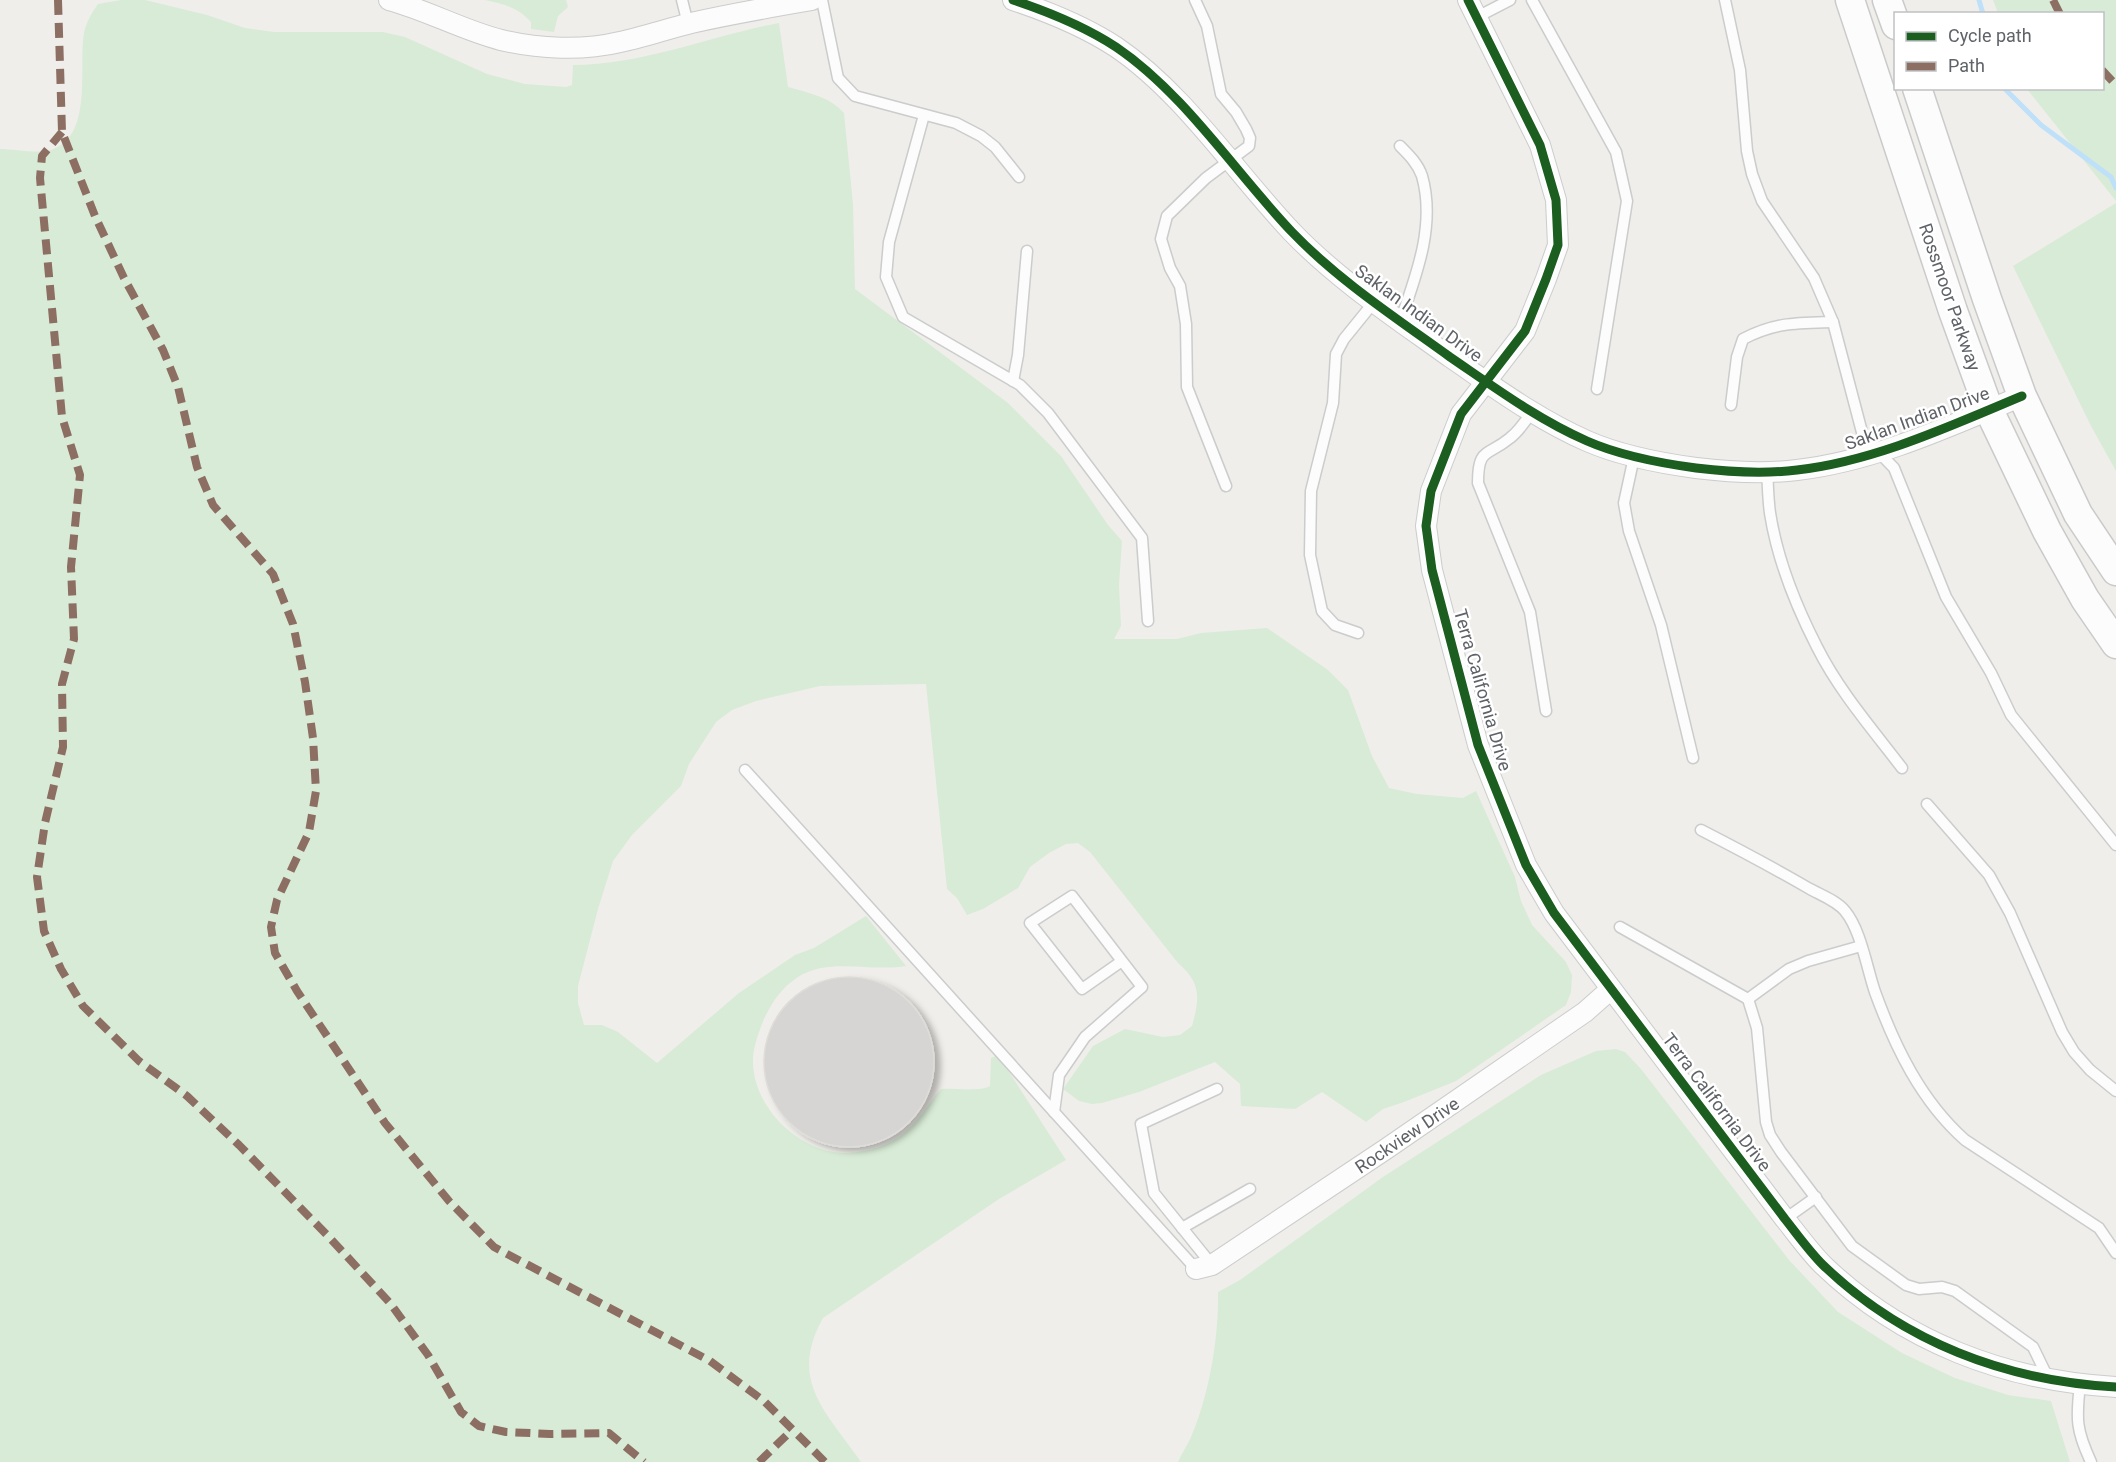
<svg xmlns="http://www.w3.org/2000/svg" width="2116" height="1462" font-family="Roboto,sans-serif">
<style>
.green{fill:#d8ebd6}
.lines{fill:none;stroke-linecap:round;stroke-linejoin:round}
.stream{stroke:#bfe0f9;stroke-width:5}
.building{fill:#d6d5d3;stroke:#deddd9;stroke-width:1.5;filter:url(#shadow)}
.lane-casing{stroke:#cbcccc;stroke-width:13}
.street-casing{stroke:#cbcccc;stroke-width:22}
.secondary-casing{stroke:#cacacb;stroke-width:31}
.lane{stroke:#fdfcfc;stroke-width:10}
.street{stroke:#fdfcfc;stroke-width:20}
.secondary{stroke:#fdfcfc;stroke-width:28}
.quiet{stroke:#8d6e63;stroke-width:8;stroke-dasharray:15 8;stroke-linecap:butt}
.cycleway-casing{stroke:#fff;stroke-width:13}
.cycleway{stroke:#1b5e20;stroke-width:9}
.labels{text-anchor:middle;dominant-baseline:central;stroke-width:5;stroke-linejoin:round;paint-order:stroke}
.street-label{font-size:18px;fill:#5f6368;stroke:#fff}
</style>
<defs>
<filter id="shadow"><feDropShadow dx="6" dy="4" stdDeviation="3" flood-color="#0004"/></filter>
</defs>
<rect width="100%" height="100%" fill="#efeeea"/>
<g class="green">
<path d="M 121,0 L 145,0 L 207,15 L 245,28 L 274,32 L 383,32 L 405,37 L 487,74 L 525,84 L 566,87 L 572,85 L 573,65 C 643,65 710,36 779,23 L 788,87 C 809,93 830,97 844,113 L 853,204 L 855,289 L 1008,403 L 1061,456 L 1108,525 L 1122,541 L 1119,585 L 1121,626 L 1114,639 L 1177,639 L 1201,633 L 1267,628 L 1328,670 L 1348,690 L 1372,756 L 1389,788 L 1417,794 L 1463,798 L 1476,791 L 1515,877 L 1521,901 L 1532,925 L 1566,962 L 1572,975 L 1571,992 L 1566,1005 L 1456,1081 L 1404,1102 L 1383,1109 L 1366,1122 L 1322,1092 L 1295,1109 L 1241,1106 L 1240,1084 L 1215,1062 L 1139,1092 L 1102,1103 L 1092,1104 L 1079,1101 L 1063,1089 L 1093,1046 L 1125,1029 L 1163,1037 L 1180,1035 L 1192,1026 C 1200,997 1201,983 1178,963 L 1090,852 L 1078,843 L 1066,844 L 1049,853 L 1030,867 L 1018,888 L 983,909 L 967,915 L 957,898 L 947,889 L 926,684 L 820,686 L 756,701 L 732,710 L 716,722 L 689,764 L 681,786 L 632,835 L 613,861 L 598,909 L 578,986 L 578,1003 L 584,1025 L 602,1025 L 618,1032 L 657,1063 L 739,993 L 795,955 L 814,948 L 866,916 L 906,966 C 871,972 829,957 798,977 C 782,987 772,1002 764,1019 C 759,1032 754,1044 753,1058 C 751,1105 797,1151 843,1153 C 862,1153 883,1148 899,1137 C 918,1124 927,1105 941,1089 C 954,1088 980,1092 990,1086 L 991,1058 L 996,1056 L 1002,1061 L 1066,1160 L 999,1199 L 823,1318 C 788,1381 826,1411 861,1462 L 0,1462 L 0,149 C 13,149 39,154 51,150 C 94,136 78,68 84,33 C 86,23 92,12 98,4 Z"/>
<path d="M 485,0 L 566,0 L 568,7 L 558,16 L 554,32 L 531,29 L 531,22 C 518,7 503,4 485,0 Z"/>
<path d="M 1993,0 L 2116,0 L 2116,201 L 2027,89 L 2102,88 L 2102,14 L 1998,13 Z"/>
<path d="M 2116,203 L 2116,471 L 2091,426 L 2013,266 Z"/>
<path d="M 1616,1049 L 1625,1052 L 1641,1069 L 1789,1260 L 1838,1312 L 1902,1353 L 1955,1378 L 2008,1395 L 2051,1401 L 2070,1462 L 1178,1462 C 1182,1453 1187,1446 1191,1437 C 1209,1396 1219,1337 1218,1292 L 1240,1280 L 1383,1177 L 1541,1075 L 1596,1051 Z"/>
</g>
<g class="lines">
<g class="stream">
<path d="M 1979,0 L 1983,14"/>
<path d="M 2004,88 L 2041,125 L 2111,177 L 2116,188"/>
</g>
</g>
<circle class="building" cx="849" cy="1062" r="85"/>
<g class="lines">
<defs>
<g id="lane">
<path d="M 682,0 L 688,24"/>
<path d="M 822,0 L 838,78 L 855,96 L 956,123 L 981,136 L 995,147 L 1019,177"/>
<path d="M 1195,0 L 1207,26 L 1221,94 L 1236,112 L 1246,129 L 1250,138 L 1249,146 L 1206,178 L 1167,216 L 1161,239 L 1170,268 L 1180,286 L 1186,324 L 1187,387 L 1226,486"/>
<path d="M 1532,0 L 1616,152 L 1627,201 L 1597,389"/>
<path d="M 1725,0 L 1740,70 L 1747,151 L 1752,174 L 1762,201 L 1814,278 L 1833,322 L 1863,436 L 1894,468 L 1946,597 L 1991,673 L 2011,715 L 2116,845"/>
<path d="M 1477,17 L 1510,0"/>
<path d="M 924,115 L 889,242 L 886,277 L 903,317 L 1020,385 L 1048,413 L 1142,538 L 1148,621"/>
<path d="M 1400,322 C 1416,276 1436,225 1422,176 C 1418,164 1409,155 1400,146"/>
<path d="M 1013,381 L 1018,355 L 1027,251"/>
<path d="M 1731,405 L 1737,357 L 1743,339 C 1776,322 1797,323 1833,322"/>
<path d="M 1531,413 C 1525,422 1519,431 1510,438 C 1487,457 1478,447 1478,483 L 1530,612 L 1546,711"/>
<path d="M 1634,457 L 1624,503 L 1629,531 L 1661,625 L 1693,758"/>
<path d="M 1767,471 C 1768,485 1768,499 1770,513 C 1777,558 1796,606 1817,647 C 1839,691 1873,730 1902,768"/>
<path d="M 1358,633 L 1335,625 L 1322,611 L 1310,555 L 1311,491 L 1333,403 L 1336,354 L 1344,339 L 1374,302"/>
<path d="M 745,770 L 1196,1269"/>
<path d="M 1927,804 L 1989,875 L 2010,913 L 2062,1032 L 2074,1052 L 2090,1070 L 2116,1091"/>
<path d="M 1701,830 C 1738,849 1774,868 1810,889 C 1821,895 1837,901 1845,911 C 1861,930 1867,969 1875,992 C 1895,1047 1921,1101 1965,1140 L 2099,1228 L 2116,1253"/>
<path d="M 1620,927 L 1748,999 L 1757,1028 L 1766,1122 L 1770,1135 L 1781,1152 L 1852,1246 L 1906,1285 L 1919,1289 L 1942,1287 L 1955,1291 L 2033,1347 L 2048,1378"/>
<path d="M 1748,999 L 1789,969 L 1808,961 L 1861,946"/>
<path d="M 1054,1112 L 1059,1075 L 1085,1037 L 1142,987 L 1072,896 L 1030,923 L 1082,989 L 1122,961"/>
<path d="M 1785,1219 L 1816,1197"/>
<path d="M 1182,1228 L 1250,1189"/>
<path d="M 1212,1265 L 1154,1193 L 1141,1124 L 1217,1089"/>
<path d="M 2080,1384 C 2076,1419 2076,1430 2091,1462"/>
</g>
<g id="street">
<path d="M 389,0 C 427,10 462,30 501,40 C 538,49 583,51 620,42 C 643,37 667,29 691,23 C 731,14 771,7 812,0"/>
<path d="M 1013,0 C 1049,12 1084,26 1116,47 C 1184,93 1235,172 1292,232 C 1338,280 1396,318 1450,357 C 1494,387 1537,419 1587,441 C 1621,456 1659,463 1696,468 C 1729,472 1764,474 1797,470 C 1875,461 1950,426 2022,396"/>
<path d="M 1468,0 L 1540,145 L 1556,200 L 1558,245 L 1546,279 L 1525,331 L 1461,414 L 1431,491 L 1426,526 L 1432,570 L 1478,745 L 1526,865 L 1554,913 L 1785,1219 C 1797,1234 1809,1251 1823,1265 C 1903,1342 2006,1381 2116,1387"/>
<path d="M 1196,1269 L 1212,1265 L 1386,1149 L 1585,1012 L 1611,989"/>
</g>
<g id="secondary">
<path d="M 1850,0 L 1953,311 L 1989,410 L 2047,531 L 2085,599 L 2116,644"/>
<path d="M 1887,0 L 1896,25"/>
<path d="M 1917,88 L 1987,299 L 2022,396 L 2078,514 L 2116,571"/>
</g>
</defs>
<use href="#lane" class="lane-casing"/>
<use href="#street" class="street-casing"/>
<use href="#secondary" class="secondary-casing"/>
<use href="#lane" class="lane"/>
<use href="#street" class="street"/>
<use href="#secondary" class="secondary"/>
<g class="quiet">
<path d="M 58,0 L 62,132 L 95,216 L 124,278 L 163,350 L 178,387 L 197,467 L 213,505 L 273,574 L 293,624 L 305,682 L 313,738 L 316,791 L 309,832 L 277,900 L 271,927 L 275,953 L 297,991 L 385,1123 L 449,1201 L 494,1247 L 710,1361 L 764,1401 L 825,1462"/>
<path d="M 2053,0 L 2060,14"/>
<path d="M 2102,70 L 2116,85"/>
<path d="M 62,132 L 42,156 L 40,178 L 62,417 L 80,475 L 71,567 L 74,639 L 62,684 L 63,747 L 45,823 L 37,877 L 44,931 L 61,969 L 83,1006 L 139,1061 L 187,1096 L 239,1145 L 328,1236 L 390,1303 L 428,1355 L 461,1412 L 479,1426 L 506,1432 L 550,1434 L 609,1433 L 644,1462"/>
<path d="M 759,1462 L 792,1430"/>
</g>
<defs>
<g id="cycleway">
<path d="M 1013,0 C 1049,12 1084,26 1116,47 C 1184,93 1235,172 1292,232 C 1338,280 1396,318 1450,357 C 1494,387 1537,419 1587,441 C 1621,456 1659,463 1696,468 C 1729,472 1764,474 1797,470 C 1875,461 1950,426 2022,396"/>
<path d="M 1468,0 L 1540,145 L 1556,200 L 1558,245 L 1546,279 L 1525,331 L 1461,414 L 1431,491 L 1426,526 L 1432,570 L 1478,745 L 1526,865 L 1554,913 L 1785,1219 C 1797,1234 1809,1251 1823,1265 C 1903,1342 2006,1381 2116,1387"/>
</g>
</defs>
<use href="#cycleway" class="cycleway-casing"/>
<use href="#cycleway" class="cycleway"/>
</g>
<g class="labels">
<g class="street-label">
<text transform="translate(1950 297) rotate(71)">Rossmoor Parkway</text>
<text transform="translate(1419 313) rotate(36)">Saklan Indian Drive</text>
<text transform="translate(1917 418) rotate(-20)">Saklan Indian Drive</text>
<text transform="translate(1483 690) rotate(74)">Terra California Drive</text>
<text transform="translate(1717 1102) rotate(53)">Terra California Drive</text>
<text transform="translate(1407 1135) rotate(-34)">Rockview Drive</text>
</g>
</g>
<rect x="1894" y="12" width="210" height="78" fill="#ffffff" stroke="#bfc1c3" stroke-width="1.5"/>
<rect x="1906" y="32" width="30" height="9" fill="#1b5e20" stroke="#bfc1c3" stroke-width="1.5"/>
<text x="1948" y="42" font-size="18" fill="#5f6368">Cycle path</text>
<rect x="1906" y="62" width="30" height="9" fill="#8d6e63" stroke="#bfc1c3" stroke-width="1.5"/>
<text x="1948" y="72" font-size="18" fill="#5f6368">Path</text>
</svg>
